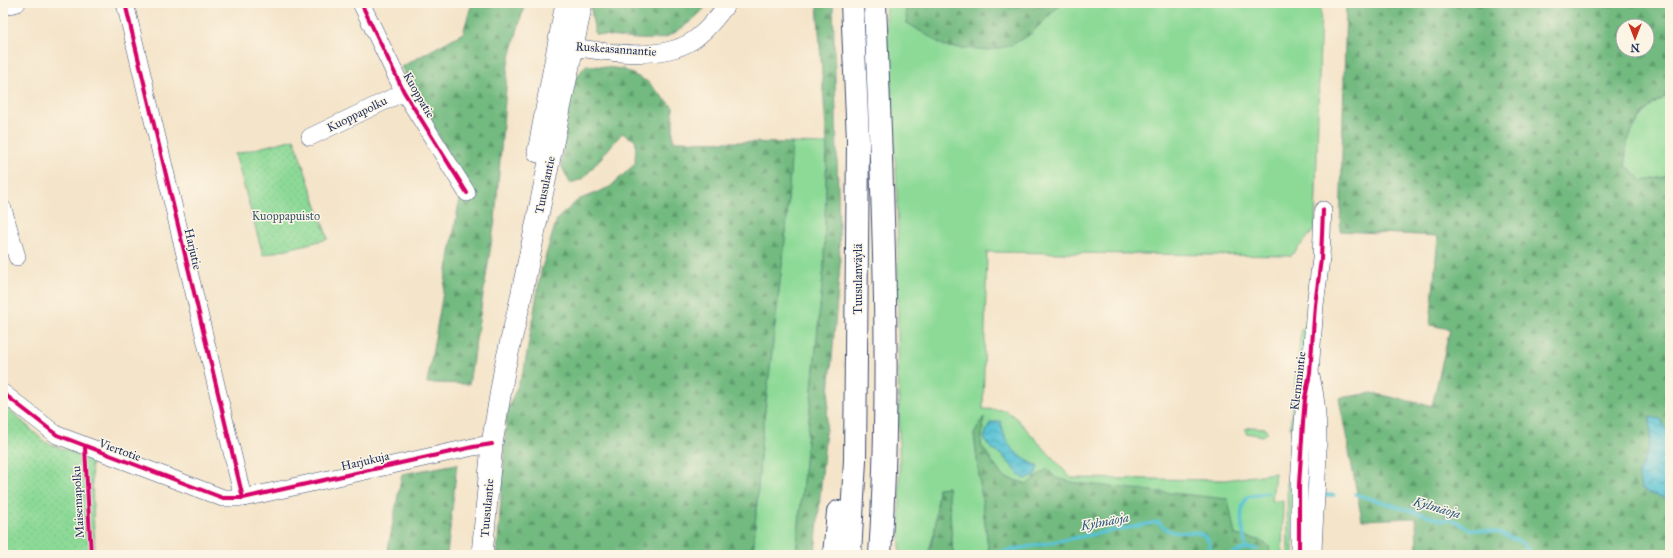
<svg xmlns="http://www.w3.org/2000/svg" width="1673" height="558" font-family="'IM FELL Great Primer',serif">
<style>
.grass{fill:#8dda97;stroke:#54847a;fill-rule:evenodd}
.forest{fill:url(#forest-firs);stroke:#46746f;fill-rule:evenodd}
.park{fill:url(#park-dots);stroke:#54847a}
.water{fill:url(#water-waves);stroke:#3a799a}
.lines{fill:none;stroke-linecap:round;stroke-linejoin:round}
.stream{stroke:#59c3d5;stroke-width:3.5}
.minor-casing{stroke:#3c4a6e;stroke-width:18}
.major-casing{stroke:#3c4a6e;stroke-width:22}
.highway-casing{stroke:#3c4a6e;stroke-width:24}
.minor{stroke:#fff;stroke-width:17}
.major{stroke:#fff;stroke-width:21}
.highway{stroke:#fff;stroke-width:22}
.cycleway-casing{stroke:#fcf5e5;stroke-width:6}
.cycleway{stroke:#d6006c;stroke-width:4}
.labels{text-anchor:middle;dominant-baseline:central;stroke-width:3;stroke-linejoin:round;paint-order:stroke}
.street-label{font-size:12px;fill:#1b2f5e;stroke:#fcf5e5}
.park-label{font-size:12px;fill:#385a6c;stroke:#fcf5e5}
.water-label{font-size:13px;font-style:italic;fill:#2e5b82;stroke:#fcf5e5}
</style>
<defs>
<pattern id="forest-firs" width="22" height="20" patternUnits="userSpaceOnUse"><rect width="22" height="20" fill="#72ba80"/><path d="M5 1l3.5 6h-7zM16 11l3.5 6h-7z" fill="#5d986c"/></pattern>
<pattern id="park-dots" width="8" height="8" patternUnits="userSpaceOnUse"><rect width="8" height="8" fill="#8dda97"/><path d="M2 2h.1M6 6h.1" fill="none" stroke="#79bb85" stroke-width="1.8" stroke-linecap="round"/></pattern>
<pattern id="water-waves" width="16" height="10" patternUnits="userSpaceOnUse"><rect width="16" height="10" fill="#59c3d5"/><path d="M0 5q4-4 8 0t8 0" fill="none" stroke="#499fb0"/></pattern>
</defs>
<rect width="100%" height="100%" fill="#fcf5e5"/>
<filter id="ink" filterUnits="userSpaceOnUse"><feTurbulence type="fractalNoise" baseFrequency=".025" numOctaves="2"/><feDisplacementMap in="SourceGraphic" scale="8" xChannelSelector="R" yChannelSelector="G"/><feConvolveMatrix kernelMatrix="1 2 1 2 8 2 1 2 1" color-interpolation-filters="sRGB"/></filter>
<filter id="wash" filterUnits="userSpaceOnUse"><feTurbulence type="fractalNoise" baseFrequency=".012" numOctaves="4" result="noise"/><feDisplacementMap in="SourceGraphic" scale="16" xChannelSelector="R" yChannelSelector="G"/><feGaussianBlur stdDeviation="0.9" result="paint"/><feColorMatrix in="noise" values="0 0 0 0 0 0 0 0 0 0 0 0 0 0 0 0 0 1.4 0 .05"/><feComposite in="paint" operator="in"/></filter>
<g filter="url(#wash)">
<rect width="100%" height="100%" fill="#f4e4c9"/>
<g class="grass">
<path d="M 885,3 L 905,3 L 907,23 L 1029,35 L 1062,3 L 1321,3 L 1315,229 L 1291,256 L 987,252 L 983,409 L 1005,410 L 1017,419 L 1071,478 L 1226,480 L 1275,473 L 1272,501 L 1283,501 L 1282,555 L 1270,555 L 1268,546 L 1259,540 L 1235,535 L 1076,483 L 1055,478 L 1028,484 L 1003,477 L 981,445 L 983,418 L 974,435 L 989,555 L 953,555 L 948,487 L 938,488 L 935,531 L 929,551 L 924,555 L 900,555 L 897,187 ZM 1001,422 C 1004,445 1017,457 1038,466 L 1023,478 L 1004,457 L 990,447 L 984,438 L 990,423 Z"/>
<path d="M 1670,96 L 1670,169 L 1664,177 L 1643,181 L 1626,165 C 1626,159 1625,150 1627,143 C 1633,124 1650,101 1670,96 Z"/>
<path d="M 792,143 L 827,144 L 824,266 L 796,555 L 753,555 L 761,445 L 786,231 Z"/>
<path d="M 1307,326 L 1298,429 L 1290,428 L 1301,330 Z"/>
<path d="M 1251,427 L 1265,428 L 1268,433 L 1263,436 L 1246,433 L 1245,429 Z"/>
<path d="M 1292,481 L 1293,555 L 1288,555 L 1287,482 Z"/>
</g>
<g class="forest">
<path d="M 472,3 L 525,3 L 508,65 L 495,220 L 469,384 L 427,383 L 463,180 L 401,67 L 463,33 Z"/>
<path d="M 590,3 L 709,3 C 700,15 680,31 666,37 C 653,43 610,36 595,34 Z"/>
<path d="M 817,3 L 833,3 L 840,266 L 815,555 L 796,555 L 824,266 L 827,144 Z"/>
<path d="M 905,3 L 1062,3 L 1029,35 L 1010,46 L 989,50 L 946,47 L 907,23 Z"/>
<path d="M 1346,3 L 1670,3 L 1670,96 C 1649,101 1633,124 1627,143 C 1625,150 1626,159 1626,165 L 1643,181 L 1664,177 L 1670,169 L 1670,435 L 1669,431 L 1650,417 C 1652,441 1649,452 1638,473 L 1664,499 L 1670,499 L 1670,555 L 1417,555 L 1416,518 L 1362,520 L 1339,398 L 1372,393 L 1432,406 L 1450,329 L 1430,325 L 1438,236 L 1340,231 ZM 1623,26 L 1647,26 L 1647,50 L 1623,50 Z"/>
<path d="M 586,65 L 623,69 L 648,82 L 673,107 L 673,141 L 792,143 L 786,231 L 761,445 L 753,555 L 497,555 L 507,411 L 524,370 L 541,271 L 557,219 L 578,200 L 610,187 L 635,164 L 636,141 L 622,133 L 583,179 L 570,183 L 561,165 L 571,84 Z"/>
<path d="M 984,417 L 981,445 L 1003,477 L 1027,484 L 1047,469 L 1056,478 L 1076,483 L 1228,499 L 1235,535 L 1259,540 L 1269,546 L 1270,555 L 989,555 L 974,434 Z"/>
<path d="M 457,464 L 447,555 L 387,555 L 402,474 Z"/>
<path d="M 948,487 L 953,555 L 924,555 L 929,551 L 935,531 L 938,488 Z"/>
</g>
<g class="park">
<path d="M 294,139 L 328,239 L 263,255 L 235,154 Z"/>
<path d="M 3,404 L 45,442 L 91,459 L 95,555 L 3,555 Z"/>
</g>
<g class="water">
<path d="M 1650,417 L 1660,419 L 1670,435 L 1670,499 L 1651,494 L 1641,488 L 1638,473 C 1649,452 1652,441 1650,417 Z"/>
<path d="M 1001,421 C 1004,445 1017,457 1038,466 L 1035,476 L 1023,479 L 1004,457 L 990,447 L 984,438 L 990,423 Z"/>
</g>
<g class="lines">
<g class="stream">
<path d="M 1355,494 L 1442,520 L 1454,520 L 1469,529 L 1496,532 L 1521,542 L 1532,555"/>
<path d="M 1322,495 L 1334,495"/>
<path d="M 1246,548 L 1257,549"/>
<path d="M 985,555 L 1158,522 C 1162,526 1167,531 1173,532 C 1185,534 1200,528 1208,540 C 1211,544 1210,551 1211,555"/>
<path d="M 1229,555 L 1246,548 C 1243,531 1237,512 1247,497 L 1267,493"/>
</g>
</g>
</g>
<g filter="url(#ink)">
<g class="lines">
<defs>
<g id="minor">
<path d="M 125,3 L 243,498"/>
<path d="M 361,3 L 404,92 L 467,193"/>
<path d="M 3,7 L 17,3"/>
<path d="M 561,45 C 600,51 657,63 692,41 C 706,32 718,16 728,3"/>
<path d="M 310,137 L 404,92"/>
<path d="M 3,209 L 17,257"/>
<path d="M 1311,376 C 1325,431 1314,498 1313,555"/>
<path d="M 3,393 L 57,435 L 223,498 L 243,498 L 473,447 L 492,444"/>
<path d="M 1299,555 L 1299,485 L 1303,423 L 1305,398 L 1310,373 L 1315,305 L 1321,259 L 1323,210"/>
</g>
<g id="major">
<path d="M 538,152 L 566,3"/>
<path d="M 482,555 L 492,444 L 505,366 L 520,302 L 582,3"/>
</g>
<g id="highway">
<path d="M 875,3 C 882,186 892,372 880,555"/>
<path d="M 834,555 L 838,512"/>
<path d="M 850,555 L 855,460 L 858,140 L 852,3"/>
</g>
</defs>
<use href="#minor" class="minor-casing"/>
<use href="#major" class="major-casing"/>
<use href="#highway" class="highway-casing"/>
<use href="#minor" class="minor"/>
<use href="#major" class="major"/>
<use href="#highway" class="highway"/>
<defs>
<g id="cycleway">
<path d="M 125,3 L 243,498"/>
<path d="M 361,3 L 404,92 L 467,193"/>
<path d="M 3,393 L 57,435 L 223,498 L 243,498 L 473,447 L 492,444"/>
<path d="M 85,448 L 91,555"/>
<path d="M 1299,555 L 1299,485 L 1303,423 L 1305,398 L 1310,373 L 1315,305 L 1321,259 L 1323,210"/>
</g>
</defs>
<use href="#cycleway" class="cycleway-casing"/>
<use href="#cycleway" class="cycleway"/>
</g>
</g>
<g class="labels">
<g class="street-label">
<text transform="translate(616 49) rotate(4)">Ruskeasannantie</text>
<text transform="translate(419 95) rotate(60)">Kuoppatie</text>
<text transform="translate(357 114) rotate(-26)">Kuoppapolku</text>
<text transform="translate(545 185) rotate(-78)">Tuusulantie</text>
<text transform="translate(193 249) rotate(77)">Harjutie</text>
<text transform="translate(858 279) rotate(-90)">Tuusulanväylä</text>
<text transform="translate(1298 381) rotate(-83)">Klemmintie</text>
<text transform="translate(120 450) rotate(20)">Viertotie</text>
<text transform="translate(365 461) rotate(-13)">Harjukuja</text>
<text transform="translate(78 502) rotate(-93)">Maisemapolku</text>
<text transform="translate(487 508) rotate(-85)">Tuusulantie</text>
</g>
<g class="park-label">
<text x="286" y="216">Kuoppapuisto</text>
</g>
<g class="water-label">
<text transform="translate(1437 508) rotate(16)">Kylmäoja</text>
<text transform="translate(1105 522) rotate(-11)">Kylmäoja</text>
</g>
</g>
<rect width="1673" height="558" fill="none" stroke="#fcf5e5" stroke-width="16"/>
<g transform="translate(1635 38) rotate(180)"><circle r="19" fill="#fcf5e5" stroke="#a2a6af"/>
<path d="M0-3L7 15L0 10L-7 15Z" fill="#c8321e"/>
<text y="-6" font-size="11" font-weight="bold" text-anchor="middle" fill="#1b2f5e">N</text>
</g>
</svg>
